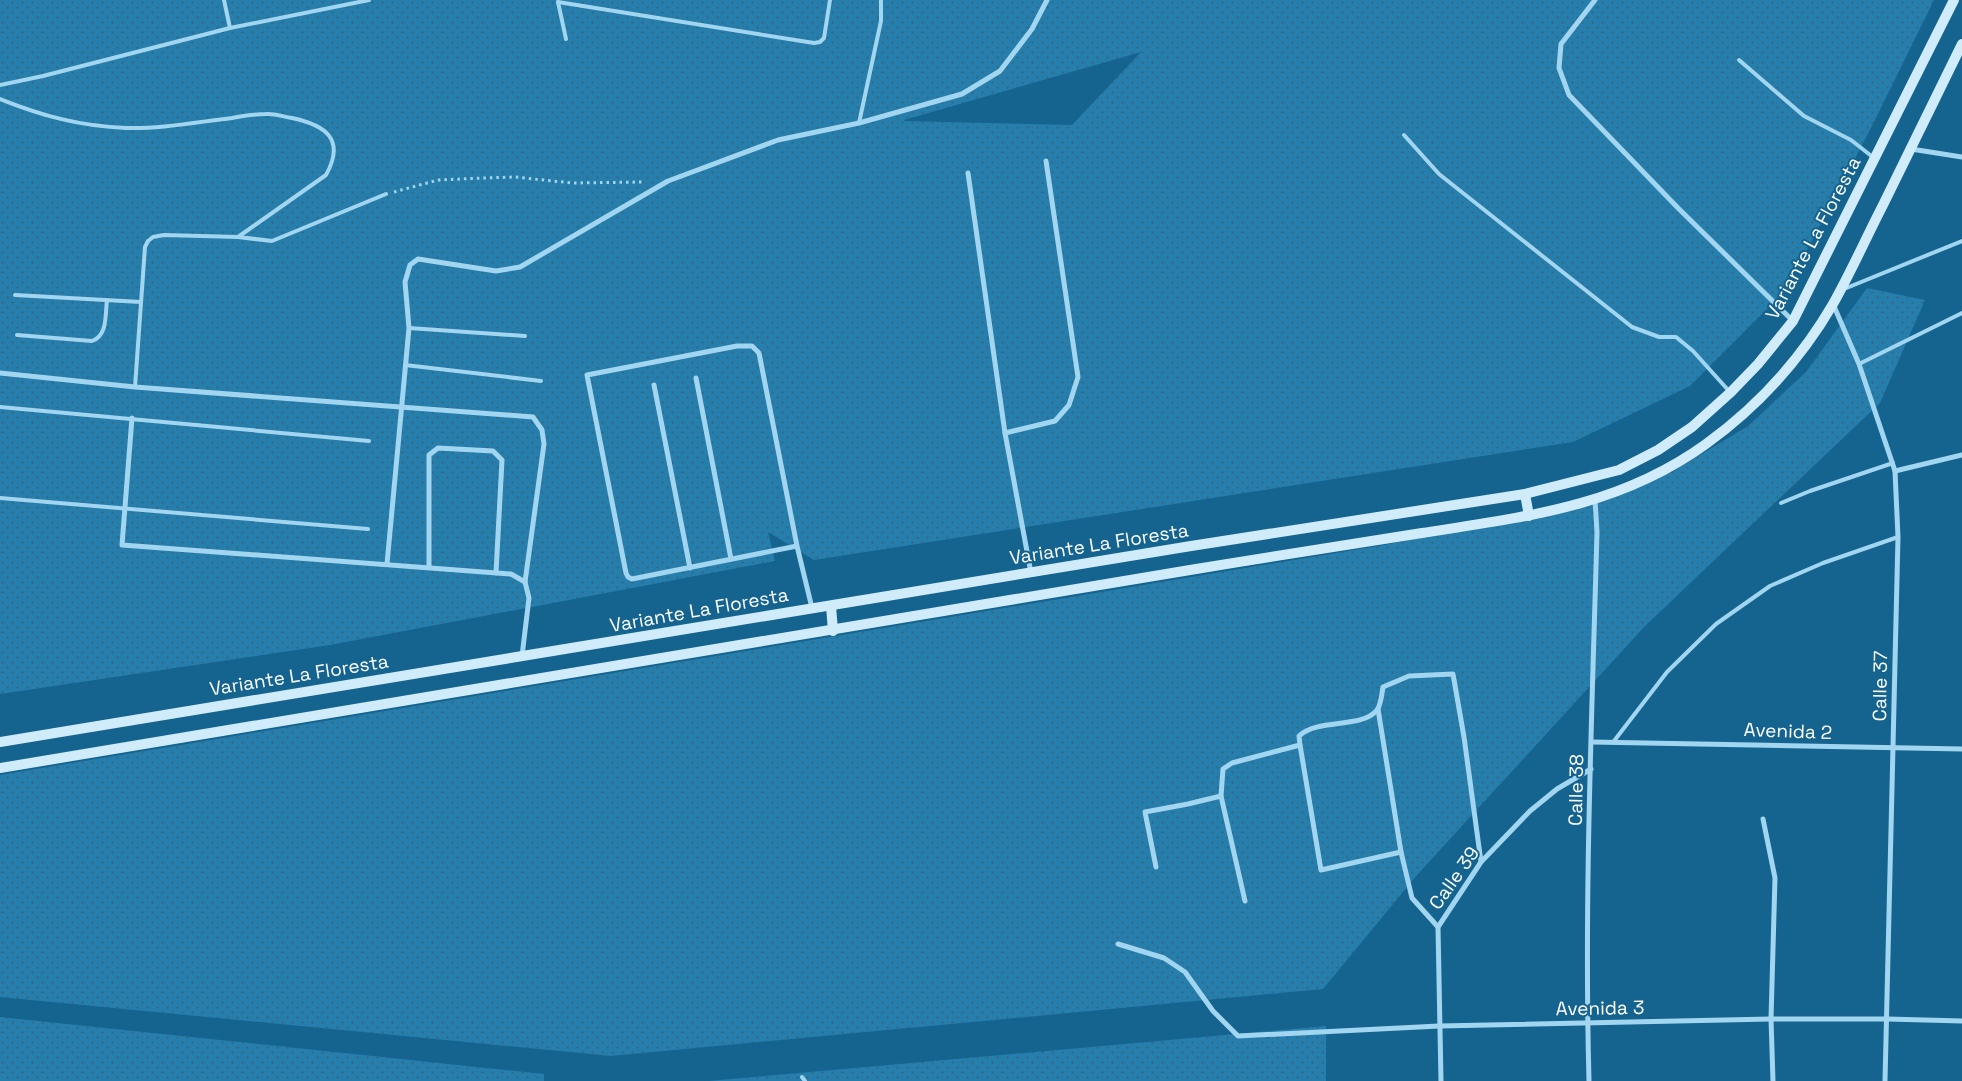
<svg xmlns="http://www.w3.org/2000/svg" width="1962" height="1081" font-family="'Space Grotesk',sans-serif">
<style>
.green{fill:url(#green-dots);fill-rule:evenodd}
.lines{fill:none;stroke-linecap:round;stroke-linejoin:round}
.path{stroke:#a2d5f0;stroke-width:3;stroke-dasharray:2.5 4;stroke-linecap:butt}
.service{stroke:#a2d5f0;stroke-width:4}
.minor{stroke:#a2d5f0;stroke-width:5}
.secondary{stroke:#d0ecfb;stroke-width:10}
.labels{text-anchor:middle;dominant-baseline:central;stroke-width:4;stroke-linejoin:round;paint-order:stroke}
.street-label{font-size:19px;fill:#fff;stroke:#156490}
</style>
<defs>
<pattern id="green-dots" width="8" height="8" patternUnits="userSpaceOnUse" patternTransform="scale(1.25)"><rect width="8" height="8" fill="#257eac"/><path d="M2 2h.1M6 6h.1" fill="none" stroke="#38657c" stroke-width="1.8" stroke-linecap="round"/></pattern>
</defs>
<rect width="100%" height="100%" fill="#156490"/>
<g class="green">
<path d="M 0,0 L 1934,0 L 1872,126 L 1786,290 L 1690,386 L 1573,442 L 814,560 L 768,532 L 775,561 L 330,645 L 0,694 ZM 1141,52 L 1072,125 L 904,121 L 904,120 Z"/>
<path d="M 1867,288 L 1925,300 L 1880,403 L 1645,626 L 1417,875 L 1323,989 L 611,1056 L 0,997 L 0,775 L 1384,545 L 1586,506 L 1672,472 L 1748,426 L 1806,372 Z"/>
<path d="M 0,1017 L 544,1074 L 544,1081 L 0,1081 Z"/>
<path d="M 1326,1026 L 1326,1081 L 709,1081 Z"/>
</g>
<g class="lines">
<path class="path" d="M 394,192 L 438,180 L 484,178 L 515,177 L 572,183 L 643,182"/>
<g class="service">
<path d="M 224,0 L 230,28"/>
<path d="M 558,2 L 814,43 L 820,42 L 824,38 L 830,0"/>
<path d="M 558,2 L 566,39"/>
<path d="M 1739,60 L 1804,116 L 1851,140 L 1874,158"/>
<path d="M 0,85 L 43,76 L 230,28 L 369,0"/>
<path d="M 0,99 C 43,116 79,126 126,128 C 161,129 197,122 232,118 C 243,116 255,114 266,114 C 274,113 284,117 292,118 C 325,125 346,139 326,175 L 238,237"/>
<path d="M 859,123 L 881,21 L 881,0"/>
<path d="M 1404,135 L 1439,174 L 1632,327 L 1659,337 L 1676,337 L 1693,351 L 1729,391"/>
<path d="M 1844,289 L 1962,241"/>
<path d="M 15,295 L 141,302"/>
<path d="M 409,328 L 525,336"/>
<path d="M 17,335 L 92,341 C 108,335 105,315 107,300"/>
<path d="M 1859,364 L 1962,313"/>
<path d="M 405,365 L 541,381"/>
<path d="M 135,387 L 145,247 L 148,241 L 153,237 L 164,235 L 238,237 L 272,241 L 386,194"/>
<path d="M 0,407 L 369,441"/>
<path d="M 0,498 L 368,529"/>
<path d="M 1781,503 L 1810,491 L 1893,463"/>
<path d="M 1614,741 L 1667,672 L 1716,624 L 1770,586 L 1823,563 L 1898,537"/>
<path d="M 802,1077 L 805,1081"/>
</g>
<g class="minor">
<path d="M 1595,0 L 1561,44 L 1559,68 L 1569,95 L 1678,208 L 1793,321"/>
<path d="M 1911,149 L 1962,157"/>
<path d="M 968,173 L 1005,433 L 1031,573"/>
<path d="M 1833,304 L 1859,364 L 1895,471 L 1898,537 L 1885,1081"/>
<path d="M 0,373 L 135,387 L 533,417 L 542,430 L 544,444 L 525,582 L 529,598 L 522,656"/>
<path d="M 696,378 L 731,559"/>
<path d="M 654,385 L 690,568"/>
<path d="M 132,418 L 122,545 L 511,574 L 525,582"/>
<path d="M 1005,433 L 1055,421 L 1069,405 L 1078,377 L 1046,161"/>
<path d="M 1895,471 L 1962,455"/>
<path d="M 797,546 L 632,579 L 628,577 L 626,573 L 587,375 L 737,346 L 752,346 L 759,353 L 797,546 L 812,608"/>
<path d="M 387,564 L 409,328 L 405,282 L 410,265 L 418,259 L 496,271 L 520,267 L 668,181 L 778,140 L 859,123 L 962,94 L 1000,71 L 1032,29 L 1047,0"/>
<path d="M 429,567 L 429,455 L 438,448 L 493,451 L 502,460 L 496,573"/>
<path d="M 1378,709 L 1401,852 L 1412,898 L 1438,927"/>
<path d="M 1592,742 L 1962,749"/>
<path d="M 1300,745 L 1321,870 L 1401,852"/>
<path d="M 1221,796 L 1245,901"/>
<path d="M 1763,819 L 1775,878 L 1771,1019 L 1773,1081"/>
<path d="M 1156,867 L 1145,812 L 1188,804 L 1221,796 L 1223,769 L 1232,763 L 1300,745 L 1299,736 C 1318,718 1362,729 1377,710 C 1381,705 1382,693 1383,687 L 1409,676 L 1453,674 L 1464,737 L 1481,862"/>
<path d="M 1118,944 L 1164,958 L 1185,972 L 1213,1011 L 1238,1036 L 1439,1026 L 1771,1019 L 1887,1019 L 1962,1021"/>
<path d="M 1441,1081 L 1438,927 L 1481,862 L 1530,811 L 1557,789 L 1591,769"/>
<path d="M 1589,1081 C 1584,898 1592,715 1597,532 L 1595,500"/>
</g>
<g class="secondary">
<path d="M 1525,494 L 1529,516"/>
<path d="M 831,606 L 833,631"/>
<path d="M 0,742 L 1191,546 L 1525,494 L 1619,470 L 1658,450 L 1692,427 L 1731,392 L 1758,364 L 1793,321 L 1954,0"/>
<path d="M 0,768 C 397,702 794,638 1190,570 C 1267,557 1344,546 1422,533 C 1524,517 1619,507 1706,444 C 1757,407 1801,359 1833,304 C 1851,272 1866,238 1883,205 C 1909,151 1936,98 1962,44"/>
</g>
</g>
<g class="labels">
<g class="street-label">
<text transform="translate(1813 238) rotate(-62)">Variante La Floresta</text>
<text transform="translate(1099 544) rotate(-9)">Variante La Floresta</text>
<text transform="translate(699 610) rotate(-10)">Variante La Floresta</text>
<text transform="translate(299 675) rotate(-9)">Variante La Floresta</text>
<text transform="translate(1880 686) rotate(-89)">Calle 37</text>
<text transform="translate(1788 731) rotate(2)">Avenida 2</text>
<text transform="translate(1576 790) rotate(-89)">Calle 38</text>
<text transform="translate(1454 878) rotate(-55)">Calle 39</text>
<text transform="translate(1600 1008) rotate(-1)">Avenida 3</text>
</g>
</g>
</svg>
